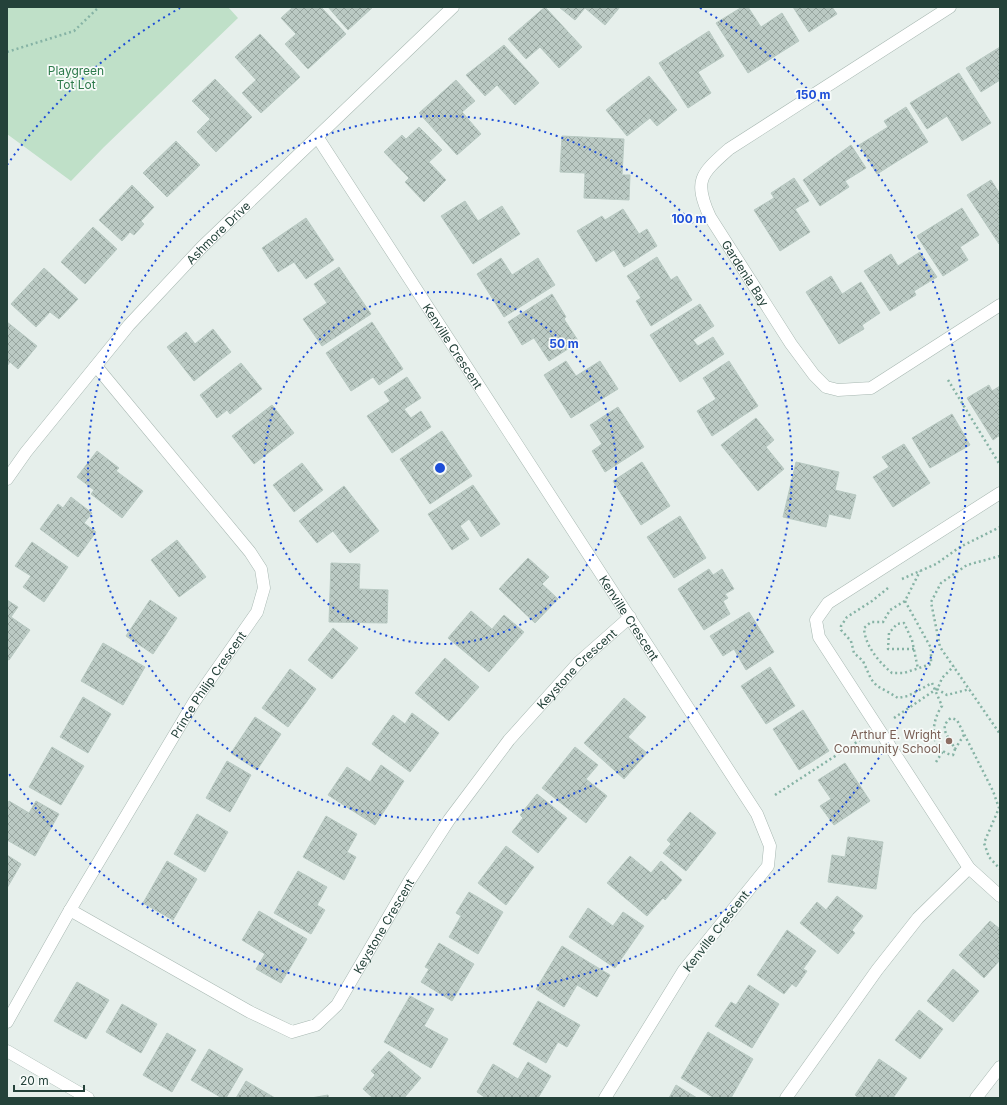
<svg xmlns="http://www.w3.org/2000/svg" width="1007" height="1105" font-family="Inter,sans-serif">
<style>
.park{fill:#bfe0c8}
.building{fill:url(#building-cross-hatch);stroke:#b8c9c2}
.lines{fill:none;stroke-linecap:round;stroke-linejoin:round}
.minor-casing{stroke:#a8b8b2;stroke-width:13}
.path{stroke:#86b3a5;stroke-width:2.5;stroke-dasharray:2 3;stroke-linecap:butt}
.minor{stroke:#fff;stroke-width:12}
.ring{fill:none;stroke:#1d4ed8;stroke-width:2;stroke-dasharray:2 4}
.education-dot{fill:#8d6e63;stroke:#f7fbf9;stroke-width:1.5}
.labels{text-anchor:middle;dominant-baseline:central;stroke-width:3.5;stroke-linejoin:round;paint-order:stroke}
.park-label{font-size:12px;fill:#2d7a4b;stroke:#f7fbf9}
.street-label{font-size:12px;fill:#24423a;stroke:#f7fbf9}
.education-label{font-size:12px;fill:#785e54;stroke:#f7fbf9;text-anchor:end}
.centre{fill:#1d4ed8;stroke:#f7fbf9;stroke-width:2}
.ring-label{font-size:12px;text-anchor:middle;font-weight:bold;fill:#1d4ed8;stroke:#f7fbf9;stroke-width:3.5;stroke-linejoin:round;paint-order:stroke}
</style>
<defs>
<pattern id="building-cross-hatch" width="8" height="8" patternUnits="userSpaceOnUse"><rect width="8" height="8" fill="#bbcac4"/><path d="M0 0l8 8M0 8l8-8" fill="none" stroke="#98a6a0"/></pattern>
</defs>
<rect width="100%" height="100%" fill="#e6efeb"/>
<path class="park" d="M 7,7 L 228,7 L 238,18 L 104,147 L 71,181 L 7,134 Z"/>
<g class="building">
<path d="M 293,7 L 321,7 L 346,34 L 308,69 L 285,44 L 296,34 L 281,18 Z"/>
<path d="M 328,7 L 373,7 L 348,30 Z"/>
<path d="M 545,7 L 582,47 L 559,68 L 540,47 L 526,59 L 508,39 Z"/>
<path d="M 559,7 L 620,7 L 605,25 L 585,8 L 575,20 Z"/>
<path d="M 742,7 L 748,7 L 761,27 L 782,13 L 799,41 L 748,73 L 716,23 Z"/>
<path d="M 793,7 L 832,7 L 837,14 L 809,32 Z"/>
<path d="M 709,31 L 724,56 L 698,72 L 711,93 L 688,108 L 659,63 Z"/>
<path d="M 260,34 L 300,77 L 261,113 L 242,93 L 256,80 L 235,57 Z"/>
<path d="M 504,45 L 539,83 L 515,105 L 497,85 L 485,96 L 466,75 Z"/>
<path d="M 1000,47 L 1000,80 L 981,92 L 966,68 Z"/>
<path d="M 959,73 L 991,123 L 962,141 L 947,116 L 927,129 L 910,103 Z"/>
<path d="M 649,76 L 677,110 L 657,126 L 650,118 L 627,136 L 606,110 Z"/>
<path d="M 215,79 L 252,117 L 216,152 L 197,132 L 210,119 L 192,101 Z"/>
<path d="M 456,80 L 475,101 L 462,112 L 481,134 L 457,155 L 419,113 Z"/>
<path d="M 906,107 L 928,142 L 877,174 L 859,145 L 888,127 L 884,121 Z"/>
<path d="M 419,127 L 442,150 L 429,162 L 446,180 L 424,202 L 405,182 L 409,178 L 384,152 L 402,135 L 406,139 Z"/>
<path d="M 562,136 L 624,139 L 622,175 L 630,175 L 629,200 L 584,198 L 585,173 L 560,172 Z"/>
<path d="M 176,141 L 200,165 L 167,197 L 143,173 Z"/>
<path d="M 851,145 L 866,168 L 845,181 L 849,187 L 820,206 L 803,180 Z"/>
<path d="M 794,178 L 809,201 L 795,209 L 810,232 L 780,251 L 754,210 L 774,198 L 771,193 Z"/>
<path d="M 991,180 L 1000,194 L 999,244 L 967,195 Z"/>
<path d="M 132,185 L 154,207 L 141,221 L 144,224 L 134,235 L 130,232 L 122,241 L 99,220 Z"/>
<path d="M 465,201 L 478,221 L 502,206 L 520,234 L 473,264 L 441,216 Z"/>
<path d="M 962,208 L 979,235 L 960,247 L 968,260 L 943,276 L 917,236 Z"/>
<path d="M 623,209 L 639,234 L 647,229 L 657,246 L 624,267 L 614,250 L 596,262 L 577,231 L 602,216 L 605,220 Z"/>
<path d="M 306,218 L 334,260 L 306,279 L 294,262 L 278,272 L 262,248 Z"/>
<path d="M 93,227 L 117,249 L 85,284 L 61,262 Z"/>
<path d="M 920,252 L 937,277 L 914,291 L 916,295 L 890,311 L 864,271 L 891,254 L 898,266 Z"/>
<path d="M 657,257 L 671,280 L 677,276 L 692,300 L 651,326 L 636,301 L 641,298 L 627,276 Z"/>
<path d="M 501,258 L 512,275 L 538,258 L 555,285 L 504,317 L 477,274 Z"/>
<path d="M 339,267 L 371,314 L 322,346 L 303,319 L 327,303 L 314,284 Z"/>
<path d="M 44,268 L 78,299 L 59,319 L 50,312 L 36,327 L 11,304 Z"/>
<path d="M 831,276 L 842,294 L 861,282 L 880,313 L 862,325 L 864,329 L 839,344 L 806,292 Z"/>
<path d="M 552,294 L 566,317 L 564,319 L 579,342 L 549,361 L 534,338 L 522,345 L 508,322 Z"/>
<path d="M 700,304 L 714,326 L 693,340 L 698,346 L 713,337 L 724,354 L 680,382 L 650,335 Z"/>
<path d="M 7,322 L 37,346 L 18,369 L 10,362 L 7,366 Z"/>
<path d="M 372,322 L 403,369 L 379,385 L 373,377 L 351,391 L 326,353 Z"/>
<path d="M 213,329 L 231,352 L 194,381 L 167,347 L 186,332 L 195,344 Z"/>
<path d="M 566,361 L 576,376 L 600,361 L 618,389 L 571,418 L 544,375 Z"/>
<path d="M 729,361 L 758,406 L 712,436 L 697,411 L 716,399 L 703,378 Z"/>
<path d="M 241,363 L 262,389 L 230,414 L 227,410 L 217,418 L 200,395 Z"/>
<path d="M 407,377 L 421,398 L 404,409 L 411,418 L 421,411 L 431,427 L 392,453 L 367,416 L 390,401 L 384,392 Z"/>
<path d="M 989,385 L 992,391 L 1000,386 L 1000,435 L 993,440 L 967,398 Z"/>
<path d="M 272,405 L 294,433 L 254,464 L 232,436 Z"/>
<path d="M 618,407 L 644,447 L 605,472 L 592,451 L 602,444 L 590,425 Z"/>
<path d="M 952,414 L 970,445 L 930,468 L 912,438 Z"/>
<path d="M 756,418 L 774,440 L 766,447 L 784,469 L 758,491 L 721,445 Z"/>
<path d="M 442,431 L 472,476 L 430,504 L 400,459 Z"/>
<path d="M 904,444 L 930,483 L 893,507 L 873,477 L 889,467 L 882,457 Z"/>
<path d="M 97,451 L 119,468 L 116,471 L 143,491 L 122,518 L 91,494 L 94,490 L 77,477 Z"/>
<path d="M 642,462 L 670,506 L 641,525 L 613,481 Z"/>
<path d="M 796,462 L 839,472 L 835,490 L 856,495 L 850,519 L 829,514 L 826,527 L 783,517 Z"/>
<path d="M 302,463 L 323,490 L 294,512 L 273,485 Z"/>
<path d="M 473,485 L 500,524 L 481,537 L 469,519 L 460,526 L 469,539 L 452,550 L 428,514 Z"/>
<path d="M 344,486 L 379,531 L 350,553 L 333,531 L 317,543 L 299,521 Z"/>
<path d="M 71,497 L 92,513 L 84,523 L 96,532 L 78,557 L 40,529 L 58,504 L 63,508 Z"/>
<path d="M 680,516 L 706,558 L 674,578 L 647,537 Z"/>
<path d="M 177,540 L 206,577 L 179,597 L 151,560 Z"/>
<path d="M 32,542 L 68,567 L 44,602 L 23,587 L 31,576 L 15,566 Z"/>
<path d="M 528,558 L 549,577 L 542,584 L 558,599 L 535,623 L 499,589 Z"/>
<path d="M 331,563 L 360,564 L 359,589 L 388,590 L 387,623 L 329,622 Z"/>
<path d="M 709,569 L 713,575 L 722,569 L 734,589 L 725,594 L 728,598 L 723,601 L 730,614 L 704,630 L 678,589 Z"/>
<path d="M 7,600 L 18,607 L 11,617 L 30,630 L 9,660 L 7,659 Z"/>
<path d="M 150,600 L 177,618 L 153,654 L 126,636 Z"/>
<path d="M 471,611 L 492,629 L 504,615 L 524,632 L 489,672 L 448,638 Z"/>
<path d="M 749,612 L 774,652 L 746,670 L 734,649 L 723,656 L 710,636 Z"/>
<path d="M 333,628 L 358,648 L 332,679 L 308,660 Z"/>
<path d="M 103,643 L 145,667 L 123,705 L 81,681 Z"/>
<path d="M 445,658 L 479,687 L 449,721 L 415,693 Z"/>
<path d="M 770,667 L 795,706 L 766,724 L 741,686 Z"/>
<path d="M 290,669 L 316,689 L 288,727 L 262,708 Z"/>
<path d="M 83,697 L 111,714 L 88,753 L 60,737 Z"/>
<path d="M 624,698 L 646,717 L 628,737 L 647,753 L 624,779 L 584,743 Z"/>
<path d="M 803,710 L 829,751 L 799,770 L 773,729 Z"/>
<path d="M 412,713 L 439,733 L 410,772 L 372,744 L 393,715 L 405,724 Z"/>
<path d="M 255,717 L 281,734 L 257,770 L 231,753 Z"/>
<path d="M 52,747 L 84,766 L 61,805 L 29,787 Z"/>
<path d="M 575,747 L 598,765 L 586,779 L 607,796 L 586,823 L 542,788 Z"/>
<path d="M 227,761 L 251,775 L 230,812 L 206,798 Z"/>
<path d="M 845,763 L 870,801 L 834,825 L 820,806 L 831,799 L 818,780 Z"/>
<path d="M 381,765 L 404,781 L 375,825 L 328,795 L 347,767 L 370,782 Z"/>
<path d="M 537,794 L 567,818 L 538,853 L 512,832 L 523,818 L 520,815 Z"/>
<path d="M 9,801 L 29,813 L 36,801 L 59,814 L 35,856 L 7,840 L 7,805 Z"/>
<path d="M 690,812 L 716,833 L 686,871 L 663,853 L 671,844 L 667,840 Z"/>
<path d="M 197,814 L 228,832 L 205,872 L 174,854 Z"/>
<path d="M 326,816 L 357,834 L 347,852 L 356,857 L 344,880 L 303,857 Z"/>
<path d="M 848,837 L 883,842 L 876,889 L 828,882 L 832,855 L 845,857 Z"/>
<path d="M 506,846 L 534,867 L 506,905 L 478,883 Z"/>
<path d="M 7,855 L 21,864 L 7,888 Z"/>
<path d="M 630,856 L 651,873 L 661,861 L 682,880 L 665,900 L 663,898 L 647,916 L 607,883 Z"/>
<path d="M 167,861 L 197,879 L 173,920 L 143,903 Z"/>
<path d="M 298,871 L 327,887 L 317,905 L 325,910 L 311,934 L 274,913 Z"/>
<path d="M 469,892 L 503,912 L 478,954 L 449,937 L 461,916 L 456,913 Z"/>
<path d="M 837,896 L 863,916 L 852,930 L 855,933 L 838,954 L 800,923 L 817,902 L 826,910 Z"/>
<path d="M 588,908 L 613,926 L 623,912 L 644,926 L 615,968 L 569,937 Z"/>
<path d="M 259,911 L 307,939 L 281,983 L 256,969 L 265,954 L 242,940 Z"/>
<path d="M 990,921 L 1000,929 L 1000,960 L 984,978 L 959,955 Z"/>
<path d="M 787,930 L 816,951 L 803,969 L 807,971 L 796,987 L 792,984 L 784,994 L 757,975 Z"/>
<path d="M 439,943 L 474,964 L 452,1001 L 421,982 L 429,969 L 425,967 Z"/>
<path d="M 562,946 L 610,975 L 597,997 L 577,985 L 564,1007 L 536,989 Z"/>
<path d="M 953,969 L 979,991 L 953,1022 L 927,1001 Z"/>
<path d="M 77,982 L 109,1000 L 86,1039 L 54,1021 Z"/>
<path d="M 749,985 L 779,1004 L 752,1048 L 715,1026 L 731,1002 L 736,1005 Z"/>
<path d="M 410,996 L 434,1009 L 424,1026 L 448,1039 L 431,1068 L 384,1042 Z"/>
<path d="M 538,1001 L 580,1025 L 567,1047 L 558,1042 L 546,1063 L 513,1044 Z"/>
<path d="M 122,1004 L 157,1024 L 141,1053 L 106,1032 Z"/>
<path d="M 919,1010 L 943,1029 L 920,1059 L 895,1040 Z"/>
<path d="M 708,1032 L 753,1059 L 731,1098 L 714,1098 L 681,1078 Z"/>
<path d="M 167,1033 L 196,1050 L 172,1092 L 143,1075 Z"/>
<path d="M 209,1049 L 243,1069 L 226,1098 L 222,1098 L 191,1080 Z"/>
<path d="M 389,1051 L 421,1078 L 404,1098 L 373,1098 L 363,1089 L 375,1075 L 371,1071 Z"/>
<path d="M 879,1059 L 907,1078 L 893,1098 L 859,1098 L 855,1095 Z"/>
<path d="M 528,1062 L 551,1076 L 538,1098 L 486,1098 L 477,1092 L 493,1064 L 518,1079 Z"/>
<path d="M 246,1081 L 275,1098 L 236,1098 Z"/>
<path d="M 676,1085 L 697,1098 L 669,1098 Z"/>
<path d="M 328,1095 L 329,1098 L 311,1098 Z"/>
</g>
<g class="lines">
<defs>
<g id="minor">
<path id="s1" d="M 950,7 L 729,149 C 701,174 693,180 710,217 L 791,344 L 814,375 L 826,387 L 838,390 L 871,388 L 1000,305"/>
<path id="s2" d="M 318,138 L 757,814 L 770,846 L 768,866 L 684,970 L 605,1098"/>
<path id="s3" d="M 7,479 L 26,452 L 129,325 L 202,247 L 453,7"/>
<path d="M 1000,493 L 828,603 L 816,620 L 819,637 L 969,868 L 1000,896"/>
<path id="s4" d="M 70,910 L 250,1012 L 292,1032 L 316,1025 L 337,1005 L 410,880 L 449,820 L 509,740 L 579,662 L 630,617"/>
<path id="s5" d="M 7,1022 L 70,910 L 194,702 L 257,612 L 264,588 L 261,569 L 250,552 L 96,366"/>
<path d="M 7,1051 L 88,1098"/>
<path d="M 786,1098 L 877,970 L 918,918 L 969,868"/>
<path d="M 976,1098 L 1000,1067"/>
</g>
</defs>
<use href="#minor" class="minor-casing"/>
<g class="path">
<path d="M 7,52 L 74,31 L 99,7"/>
<path d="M 948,380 L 1000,465"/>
<path d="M 1000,556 L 967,565 L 941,583 L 931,602 L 940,647 L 1000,734"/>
<path d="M 902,579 L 936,564 L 960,547 L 1000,527"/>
<path d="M 888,588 L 872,601 L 847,617 L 841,626 L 841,630 L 851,641 L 854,653 L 863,661 L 871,679 L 877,686 L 888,692 L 898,698 L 908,696 L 932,683 L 942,706 C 931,721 928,751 953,755 L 955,749"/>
<path d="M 905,601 L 931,648 L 931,664 L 904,673 L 892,673 C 879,662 865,646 864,628 L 871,622 L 883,622 L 890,610 L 905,601 L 920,571"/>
<path d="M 914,649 L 888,649 L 889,633 L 897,624 L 904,623 L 912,640 L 918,669"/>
<path d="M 937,689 L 947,695 L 970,689"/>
<path d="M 894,718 L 938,688 L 942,678 L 954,666"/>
<path d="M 964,735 L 955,749 C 950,738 937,728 951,718 L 957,720 L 993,791 L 999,808 L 984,843 L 989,857 L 1000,869"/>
<path d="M 936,762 L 943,751"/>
<path d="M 775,795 L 863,738"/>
</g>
<use href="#minor" class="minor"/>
</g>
<g class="ring">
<circle cx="440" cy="468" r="176"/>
<circle cx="440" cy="468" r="352"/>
<path d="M7 165A528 528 0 0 1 180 8M700 8A528 528 0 1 1 7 771"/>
</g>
<circle class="education-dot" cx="949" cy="741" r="4"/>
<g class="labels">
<g class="park-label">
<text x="76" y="70">Playgreen<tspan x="76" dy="14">Tot Lot</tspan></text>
</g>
<g class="street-label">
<text stroke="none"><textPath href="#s3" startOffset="325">Ashmore Drive</textPath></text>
<text stroke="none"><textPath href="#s1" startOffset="409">Gardenia Bay</textPath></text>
<text stroke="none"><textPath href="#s2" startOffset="248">Kenville Crescent</textPath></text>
<text stroke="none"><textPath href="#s2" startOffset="572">Kenville Crescent</textPath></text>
<text stroke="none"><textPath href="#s4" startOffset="722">Keystone Crescent</textPath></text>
<text stroke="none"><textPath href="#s5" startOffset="393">Prince Philip Crescent</textPath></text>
<text stroke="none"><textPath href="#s4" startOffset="399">Keystone Crescent</textPath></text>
<text transform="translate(716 931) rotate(-52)">Kenville Crescent</text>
</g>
<g class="education-label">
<text x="941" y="734">Arthur E. Wright<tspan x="941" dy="14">Community School</tspan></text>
</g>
</g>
<circle cx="440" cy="468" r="6" class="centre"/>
<g class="ring-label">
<text x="813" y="99">150 m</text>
<text x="689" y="223">100 m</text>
<text x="564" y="348">50 m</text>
</g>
<rect width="1007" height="1105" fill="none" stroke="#24423a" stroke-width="16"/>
<path d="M14 1085v6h70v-6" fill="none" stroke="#24423a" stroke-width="2"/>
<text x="20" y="1085" font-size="12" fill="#24423a" stroke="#f7fbf9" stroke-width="3" paint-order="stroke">20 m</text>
</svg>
